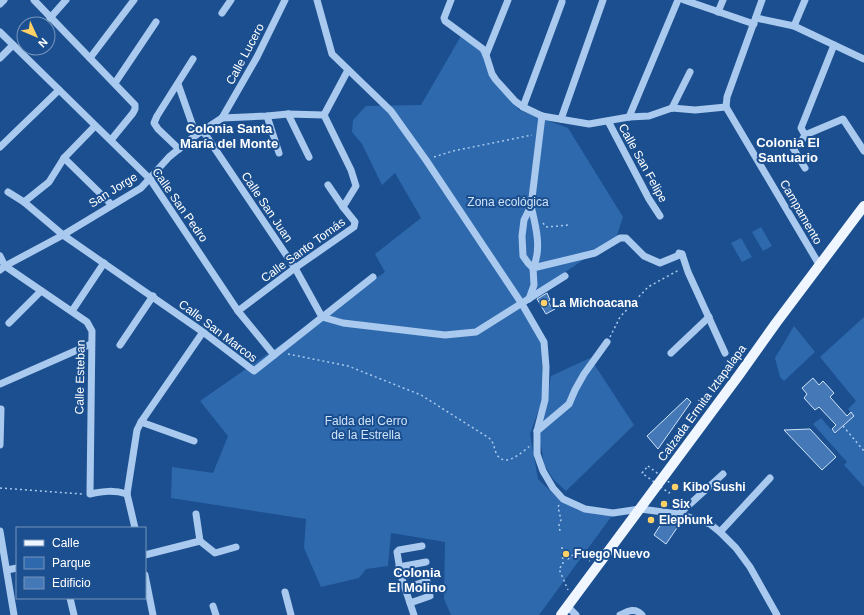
<svg xmlns="http://www.w3.org/2000/svg" width="864" height="615" font-family="Helvetica,sans-serif">
<style>
.green{fill:#2e69ad}
.building{fill:#4478b7;stroke:#cfe3fa}
.lines{fill:none;stroke-linecap:round;stroke-linejoin:round}
.path{stroke:#a9c9ee;stroke-width:1.5;stroke-dasharray:2 3;stroke-linecap:butt}
.minor{stroke:#a9c9ee;stroke-width:7}
.major{stroke:#f0f6ff;stroke-width:10}
.poi-dot{fill:#ffd166;stroke:#1b4f8f;stroke-width:1.5}
.labels{text-anchor:middle;dominant-baseline:central;stroke-width:4;stroke-linejoin:round;paint-order:stroke}
.street-label{font-size:12px;fill:#fff;stroke:#1b4f8f}
.park-label{font-size:12px;fill:#cfe3fa;stroke:#1b4f8f}
.poi-label{font-size:12px;font-weight:bold;fill:#fff;stroke:#1b4f8f;text-anchor:start}
.neighbourhood-label{font-size:13px;font-weight:bold;fill:#fff;stroke:#1b4f8f}
</style>
<rect width="100%" height="100%" fill="#1b4f8f"/>
<g class="green">
<path d="M 461,36 L 480,50 L 519,110 L 568,128 L 623,217 L 616,238 L 519,303 L 541,338 L 543,398 L 530,434 L 538,479 L 562,502 L 614,513 L 539,615 L 451,615 L 444,599 L 445,542 L 391,533 L 388,566 L 366,569 L 359,578 L 321,587 L 304,548 L 306,519 L 171,498 L 172,467 L 213,473 L 228,436 L 200,401 L 385,272 L 375,254 L 421,218 L 395,173 L 382,185 L 362,144 L 352,132 L 353,120 L 366,106 L 421,105 Z"/>
<path d="M 761,227 L 772,246 L 763,251 L 752,232 Z"/>
<path d="M 741,238 L 752,257 L 742,262 L 731,243 Z"/>
<path d="M 864,317 L 864,487 L 844,465 L 847,462 L 813,424 L 821,418 L 835,434 L 844,426 L 841,423 L 851,413 L 848,409 L 856,401 L 820,357 Z"/>
<path d="M 794,326 L 815,352 L 784,381 L 780,377 L 775,358 Z"/>
<path d="M 590,358 L 634,425 L 566,491 L 553,479 L 544,464 L 540,439 L 551,376 Z"/>
</g>
<g class="building">
<path d="M 547,293 L 550,300 L 548,301 L 551,307 L 553,305 L 555,309 L 546,314 L 537,299 Z"/>
<path d="M 813,378 L 819,385 L 823,381 L 834,393 L 830,397 L 847,416 L 851,412 L 854,416 L 835,433 L 832,429 L 836,425 L 819,407 L 815,410 L 804,398 L 807,394 L 802,388 Z"/>
<path d="M 687,398 L 691,402 L 658,449 L 647,436 Z"/>
<path d="M 810,429 L 836,457 L 822,470 L 784,430 Z"/>
<path d="M 661,524 L 679,525 L 666,544 L 654,535 Z"/>
</g>
<g class="lines">
<g class="path">
<path d="M 434,157 L 453,151 L 532,135"/>
<path d="M 543,223 L 546,227 L 569,225"/>
<path d="M 610,337 L 620,317 L 648,287 L 679,270"/>
<path d="M 288,354 L 348,366 L 421,395 L 489,438 C 494,442 494,449 497,455 C 506,468 522,452 530,446"/>
<path d="M 730,359 L 734,366"/>
<path d="M 843,426 L 864,451"/>
<path d="M 648,466 L 674,486 L 669,493 L 642,473 Z"/>
<path d="M 0,488 L 82,494"/>
<path d="M 559,505 L 558,507 L 561,520 L 559,525 L 560,531"/>
<path d="M 562,547 L 563,564 L 559,569 L 568,590"/>
<path d="M 563,557 L 568,559 L 574,554 L 590,561"/>
</g>
<g class="minor">
<path d="M 34,0 L 135,105 L 135,109 L 133,113 L 111,140"/>
<path d="M 317,0 L 332,54 L 391,111 L 426,160 L 522,304 L 544,342 L 546,367 L 545,400 L 537,431 L 537,454 L 543,471 L 553,488 L 563,499 L 585,509 L 613,513 L 640,509 L 679,514 L 710,524 L 720,532 L 736,548 L 750,567 L 777,615"/>
<path d="M 451,0 L 444,18 L 445,21 L 483,49 L 486,55 L 492,74 L 496,80 L 515,101 L 523,107 L 542,116 L 589,124 L 629,117 L 649,116 L 672,108 L 695,110 L 726,107"/>
<path d="M 684,0 L 754,24"/>
<path d="M 0,4 L 4,0"/>
<path d="M 718,12 L 723,0"/>
<path d="M 222,13 L 231,0"/>
<path d="M 50,18 L 66,0"/>
<path d="M 756,18 L 794,26 L 864,59"/>
<path d="M 794,26 L 805,0"/>
<path d="M 0,32 L 150,179 L 238,311 L 274,355"/>
<path d="M 486,55 L 508,0"/>
<path d="M 0,58 L 13,45"/>
<path d="M 90,58 L 134,0"/>
<path d="M 115,83 L 156,22"/>
<path d="M 178,84 L 196,135"/>
<path d="M 523,107 L 562,2"/>
<path d="M 726,107 L 820,266"/>
<path d="M 726,107 L 727,97 L 762,0"/>
<path d="M 672,108 L 690,72"/>
<path d="M 288,114 L 309,157"/>
<path d="M 267,116 L 279,153"/>
<path d="M 629,117 L 678,0"/>
<path d="M 222,118 L 267,116 L 288,114 L 324,115"/>
<path d="M 561,119 L 603,0"/>
<path d="M 608,121 L 649,199 L 660,216"/>
<path d="M 203,131 L 295,268 L 322,317 L 343,323 L 445,335 L 476,332 L 565,276"/>
<path d="M 805,135 L 801,128 L 834,45"/>
<path d="M 0,147 L 59,90"/>
<path d="M 179,149 L 158,129 L 154,123 L 157,116 L 193,59"/>
<path d="M 64,158 L 112,205"/>
<path d="M 805,168 L 793,148 L 801,142 L 805,135 L 843,119 L 864,151"/>
<path d="M 328,185 L 343,207"/>
<path d="M 8,192 L 24,202 L 63,235 L 203,332 L 254,371 L 373,277"/>
<path d="M 24,202 L 49,182 L 64,158 L 95,126"/>
<path d="M 531,206 C 536,227 542,249 533,268"/>
<path d="M 679,253 L 682,254 L 688,272 L 725,353"/>
<path d="M 0,256 L 5,266 L 87,322 L 92,331 L 90,494 C 104,491 114,490 127,494"/>
<path d="M 533,268 L 595,253 L 620,238 L 626,238 L 644,256 L 660,263 L 682,254"/>
<path d="M 0,270 L 5,266 L 63,235 L 141,188 L 169,157 L 196,135 L 222,118 L 257,57 L 285,0"/>
<path d="M 529,299 L 534,285 L 533,268 L 528,263 L 523,256 L 522,236 L 524,220 L 531,206 L 542,116"/>
<path d="M 72,311 L 104,263"/>
<path d="M 238,311 L 295,268 L 354,227 L 355,222 L 343,207 L 356,186 L 351,170 L 324,115 L 348,70"/>
<path d="M 9,323 L 41,291"/>
<path d="M 120,345 L 153,296"/>
<path d="M 671,353 L 709,317"/>
<path d="M 0,384 L 91,344"/>
<path d="M 141,422 L 194,441"/>
<path d="M 537,431 L 569,404 L 575,390 L 584,374 L 607,342"/>
<path d="M 0,445 L 1,409"/>
<path d="M 196,514 L 200,541"/>
<path d="M 679,514 L 723,474"/>
<path d="M 135,528 L 127,494 L 137,430 L 141,422 L 203,332"/>
<path d="M 0,531 L 14,615"/>
<path d="M 720,532 L 770,478"/>
<path d="M 145,555 L 200,541 L 215,553 L 236,547"/>
<path d="M 399,567 L 426,562"/>
<path d="M 7,570 L 17,568"/>
<path d="M 145,575 L 153,615"/>
<path d="M 405,588 L 427,581"/>
<path d="M 285,592 L 291,615"/>
<path d="M 70,598 L 74,615"/>
<path d="M 410,603 L 430,596"/>
<path d="M 213,606 L 216,615"/>
<path d="M 568,607 L 576,615"/>
<path d="M 414,615 L 401,576 L 397,552 L 399,550 L 422,546"/>
<path d="M 620,615 C 628,611 635,607 642,615"/>
</g>
<path class="major" d="M 561,615 L 739,375 L 776,323 L 864,206"/>
</g>
<g class="poi-dot">
<circle cx="544" cy="303" r="4"/>
<circle cx="675" cy="487" r="4"/>
<circle cx="664" cy="504" r="4"/>
<circle cx="651" cy="520" r="4"/>
<circle cx="566" cy="554" r="4"/>
</g>
<g class="labels">
<g class="street-label">
<text transform="translate(245 54) rotate(-62)">Calle Lucero</text>
<text transform="translate(643 163) rotate(61)">Calle San Felipe</text>
<text transform="translate(113 190) rotate(-32)">San Jorge</text>
<text transform="translate(180 205) rotate(55)">Calle San Pedro</text>
<text transform="translate(267 207) rotate(56)">Calle San Juan</text>
<text transform="translate(801 212) rotate(60)">Campamento</text>
<text transform="translate(303 250) rotate(-36)">Calle Santo Tomás</text>
<text transform="translate(218 331) rotate(37)">Calle San Marcos</text>
<text transform="translate(80 377) rotate(-89)">Calle Esteban</text>
<text transform="translate(702 403) rotate(-54)">Calzada Ermita Iztapalapa</text>
</g>
<g class="park-label">
<text x="508" y="202">Zona ecológica</text>
<text x="366" y="421">Falda del Cerro<tspan x="366" dy="14">de la Estrella</tspan></text>
</g>
<g class="poi-label">
<text x="552" y="303">La Michoacana</text>
<text x="683" y="487">Kibo Sushi</text>
<text x="672" y="504">Six</text>
<text x="659" y="520">Elephunk</text>
<text x="574" y="554">Fuego Nuevo</text>
</g>
<g class="neighbourhood-label">
<text x="229" y="128">Colonia Santa<tspan x="229" dy="15">María del Monte</tspan></text>
<text x="788" y="142">Colonia El<tspan x="788" dy="15">Santuario</tspan></text>
<text x="417" y="572">Colonia<tspan x="417" dy="15">El Molino</tspan></text>
</g>
</g>
<rect x="16" y="527" width="130" height="72" fill="#1b4f8f" stroke="#7695bc"/>
<rect x="24" y="540" width="20" height="6" fill="#f0f6ff" stroke="#7695bc"/>
<text x="52" y="547" font-size="12" fill="#ffffff">Calle</text>
<rect x="24" y="557" width="20" height="12" fill="#2e69ad" stroke="#7695bc"/>
<text x="52" y="567" font-size="12" fill="#ffffff">Parque</text>
<rect x="24" y="577" width="20" height="12" fill="#4478b7" stroke="#7695bc"/>
<text x="52" y="587" font-size="12" fill="#ffffff">Edificio</text>
<g transform="translate(36 36) rotate(134)"><circle r="19" fill="#1b4f8f" stroke="#7695bc"/>
<path d="M0-3L7 15L0 10L-7 15Z" fill="#ffd166"/>
<text y="-6" font-size="11" font-weight="bold" text-anchor="middle" fill="#ffffff">N</text>
</g>
</svg>
